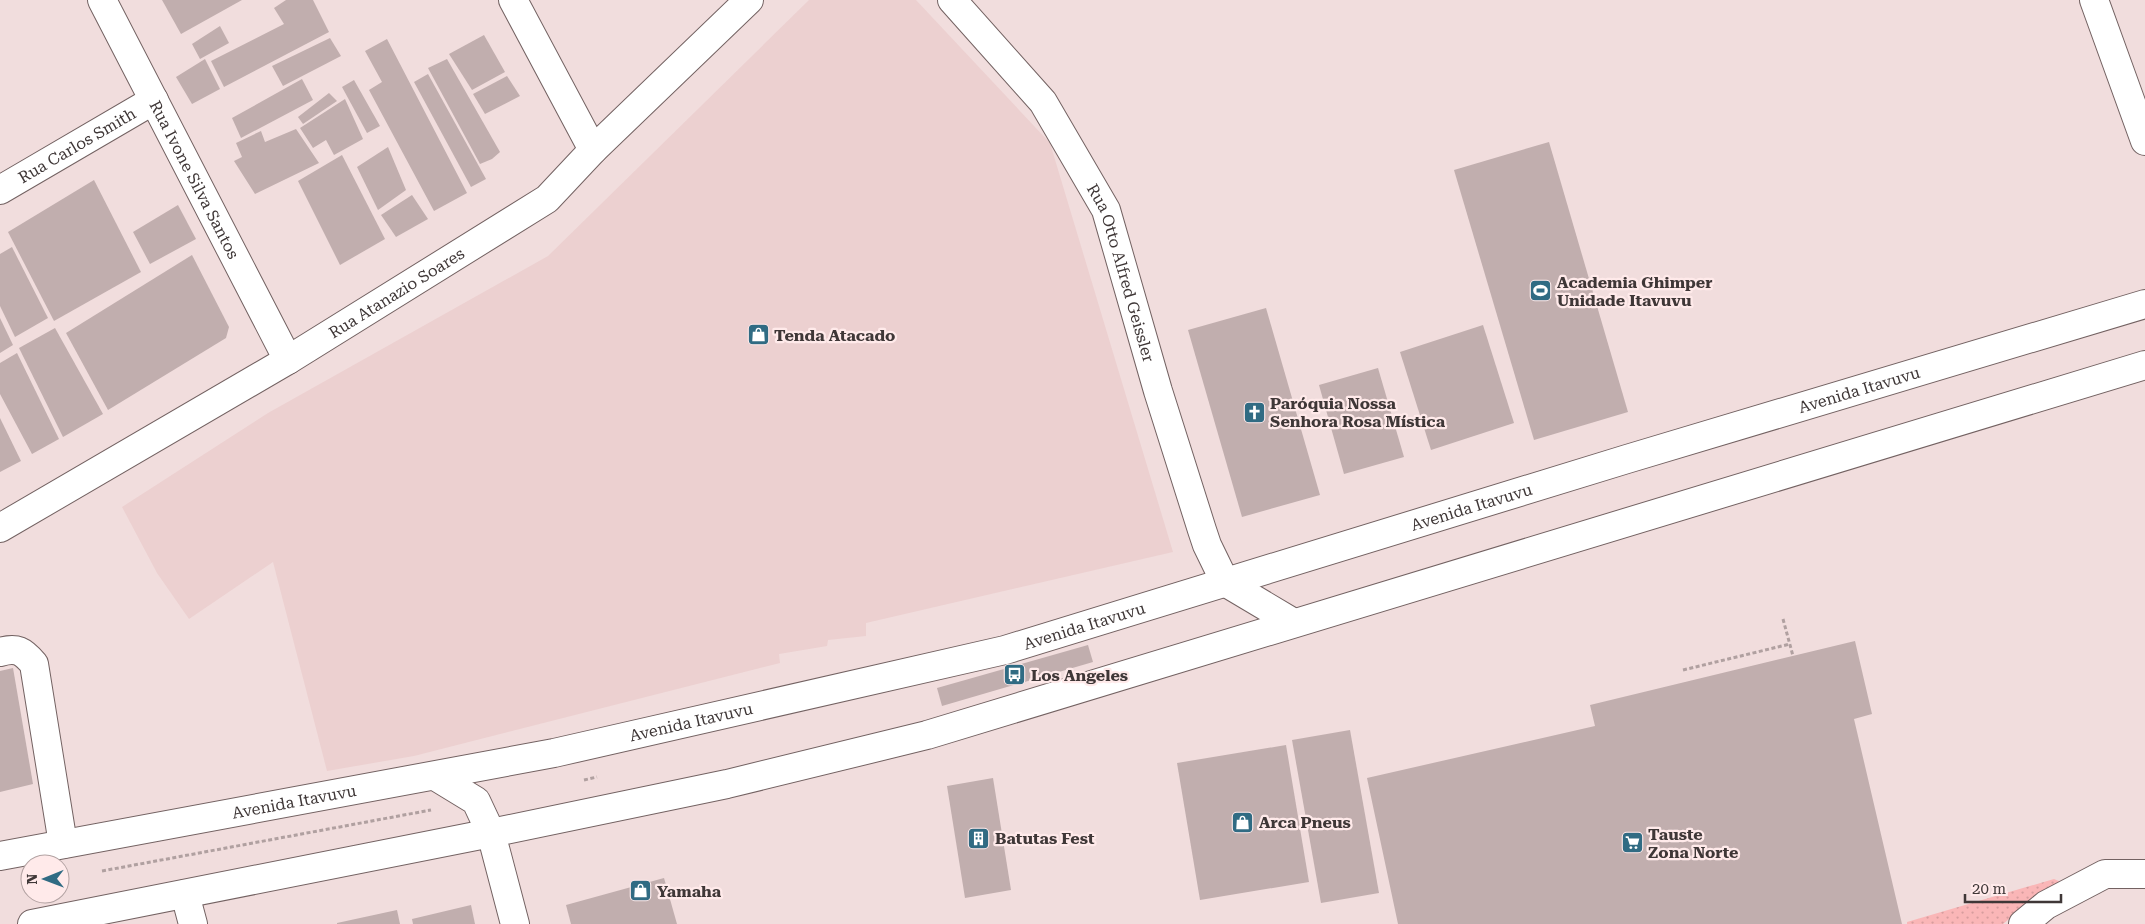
<svg xmlns="http://www.w3.org/2000/svg" width="2145" height="924" font-family="'Roboto Serif',serif">
<style>
.built{fill:#ecd0d0}
.grass{fill:url(#grass-dots)}
.building{fill:#c1aeae}
.lines{fill:none;stroke-linecap:round;stroke-linejoin:round}
.minor-casing{stroke:#736262;stroke-width:30}
.major-casing{stroke:#736262;stroke-width:30}
.path{stroke:#b0a0a0;stroke-width:3;stroke-dasharray:4 2.5;stroke-linecap:butt}
.minor{stroke:#fff;stroke-width:28}
.major{stroke:#fff;stroke-width:28}
.labels{text-anchor:middle;dominant-baseline:central;stroke-width:4.5;stroke-linejoin:round;paint-order:stroke}
.street-label{font-size:16px;fill:#3f3737;stroke:#ffeaea}
.poi-label{font-size:16px;font-weight:bold;fill:#3f3737;stroke:#ffeaea;text-anchor:start}
</style>
<defs>
<pattern id="grass-dots" width="8" height="8" patternUnits="userSpaceOnUse" patternTransform="scale(1.25)"><rect width="8" height="8" fill="#fab6b7"/><path d="M2 2h.1M6 6h.1" fill="none" stroke="#d79d9e" stroke-width="1.8" stroke-linecap="round"/></pattern>
</defs>
<rect width="100%" height="100%" fill="#f1dddd"/>
<path class="built" d="M 809,0 L 916,0 L 1050,143 L 1173,552 L 866,623 L 866,636 L 828,640 L 827,646 L 779,654 L 780,663 L 414,756 L 327,771 L 273,562 L 189,619 L 157,573 L 122,507 L 268,413 L 548,256 Z"/>
<path class="grass" d="M 2054,879 L 2061,882 L 2038,895 L 2003,924 L 1907,924 L 1907,922 Z"/>
<g class="building">
<path d="M 162,0 L 242,0 L 181,34 Z"/>
<path d="M 286,0 L 313,0 L 329,32 L 224,87 L 211,61 L 284,24 L 274,8 Z"/>
<path d="M 220,26 L 229,43 L 200,59 L 192,44 Z"/>
<path d="M 484,35 L 505,72 L 472,90 L 449,54 Z"/>
<path d="M 330,38 L 341,56 L 283,86 L 272,66 Z"/>
<path d="M 387,39 L 467,193 L 434,211 L 369,90 L 382,82 L 365,51 Z"/>
<path d="M 205,59 L 220,89 L 192,104 L 176,77 Z"/>
<path d="M 447,59 L 500,152 L 492,159 L 480,164 L 428,68 Z"/>
<path d="M 428,74 L 486,179 L 471,187 L 414,82 Z"/>
<path d="M 507,76 L 520,96 L 485,114 L 473,94 Z"/>
<path d="M 302,79 L 313,100 L 241,138 L 232,118 Z"/>
<path d="M 354,80 L 380,126 L 367,133 L 342,87 Z"/>
<path d="M 329,93 L 337,101 L 303,124 L 298,117 Z"/>
<path d="M 345,99 L 363,139 L 334,155 L 326,140 L 313,148 L 300,128 Z"/>
<path d="M 296,129 L 319,163 L 255,194 L 234,161 L 242,157 L 236,143 L 261,131 L 265,142 Z"/>
<path d="M 1549,142 L 1628,412 L 1534,440 L 1454,170 Z"/>
<path d="M 388,147 L 406,190 L 378,210 L 357,167 Z"/>
<path d="M 342,155 L 385,239 L 340,265 L 298,181 Z"/>
<path d="M 94,180 L 141,272 L 54,321 L 8,232 Z"/>
<path d="M 412,195 L 428,219 L 396,237 L 381,215 Z"/>
<path d="M 178,205 L 196,239 L 150,264 L 133,232 Z"/>
<path d="M 12,247 L 48,318 L 15,337 L 0,306 L 0,254 Z"/>
<path d="M 192,255 L 229,327 L 226,338 L 108,410 L 66,333 Z"/>
<path d="M 1266,308 L 1320,495 L 1242,517 L 1188,330 Z"/>
<path d="M 0,318 L 13,345 L 0,353 Z"/>
<path d="M 1483,325 L 1514,423 L 1431,450 L 1400,352 Z"/>
<path d="M 55,328 L 103,414 L 63,437 L 19,348 Z"/>
<path d="M 17,353 L 59,439 L 32,454 L 0,394 L 0,363 Z"/>
<path d="M 1378,368 L 1404,457 L 1344,474 L 1319,385 Z"/>
<path d="M 0,418 L 21,461 L 0,472 Z"/>
<path d="M 1855,641 L 1872,714 L 1854,719 L 1902,924 L 1398,924 L 1367,778 L 1595,726 L 1590,705 Z"/>
<path d="M 1088,645 L 1093,662 L 942,706 L 937,688 Z"/>
<path d="M 13,668 L 33,784 L 0,792 L 0,671 Z"/>
<path d="M 1350,730 L 1379,893 L 1321,903 L 1292,740 Z"/>
<path d="M 1286,745 L 1309,882 L 1200,900 L 1177,763 Z"/>
<path d="M 993,778 L 1011,890 L 965,898 L 947,786 Z"/>
<path d="M 664,878 L 677,924 L 571,924 L 566,905 Z"/>
<path d="M 471,905 L 475,924 L 413,924 L 412,919 Z"/>
<path d="M 397,910 L 400,924 L 337,924 L 337,923 Z"/>
</g>
<g class="lines">
<defs>
<g id="minor">
<path id="s1" d="M 102,0 L 288,360"/>
<path d="M 513,0 L 593,150"/>
<path id="s2" d="M 952,0 L 1043,102 L 1106,210 L 1158,391 L 1202,530 L 1207,545 L 1225,582"/>
<path d="M 2094,0 L 2145,141"/>
<path id="s3" d="M 0,190 L 154,100"/>
<path d="M 0,652 C 17,647 23,651 34,664 L 63,844"/>
<path d="M 491,833 L 515,924"/>
<path d="M 185,894 L 193,924"/>
<path d="M 2023,924 L 2046,905 L 2105,874 L 2145,874"/>
</g>
<g id="major">
<path id="s4" d="M 0,528 L 288,360 L 547,199 L 593,150 L 749,0"/>
<path d="M 1225,582 L 1292,622"/>
<path d="M 435,776 L 476,801 L 491,833"/>
<path id="s5" d="M 0,856 L 554,753 L 1005,650 L 1627,459 L 2145,304"/>
<path d="M 32,924 L 491,833 L 727,784 L 927,735 L 2145,365"/>
</g>
</defs>
<use href="#minor" class="minor-casing"/>
<use href="#major" class="major-casing"/>
<g class="path">
<path d="M 1783,619 L 1793,656"/>
<path d="M 1683,670 L 1790,644"/>
<path d="M 584,780 L 597,777"/>
<path d="M 102,871 L 431,810"/>
</g>
<use href="#minor" class="minor"/>
<use href="#major" class="major"/>
</g>
<defs>
<symbol id="stadium-square" viewBox="-11 -11 22 22"><rect x="-9" y="-9" width="18" height="18" rx="4" fill="#306b83" stroke="#ffeaea"/><path d="M0-5a6.5 5 0 1 0 0 10a6.5 5 0 1 0 0-10ZM-3.5-1.8h7v3.6h-7Z" fill="#fff"/></symbol>
<symbol id="shop-square" viewBox="-11 -11 22 22"><rect x="-9" y="-9" width="18" height="18" rx="4" fill="#306b83" stroke="#ffeaea"/><path d="M-5-2.5h2.3a2.7 3.5 0 0 1 5.4 0H5L5.5 6h-11ZM-1.5-2.5h3a1.5 2.3 0 0 0-3 0Z" fill="#fff"/></symbol>
<symbol id="church-square" viewBox="-11 -11 22 22"><rect x="-9" y="-9" width="18" height="18" rx="4" fill="#306b83" stroke="#ffeaea"/><path d="M-1.2-6h2.4v3.5h3.3v2.4h-3.3V6h-2.4V-.1h-3.3v-2.4h3.3Z" fill="#fff"/></symbol>
<symbol id="bus-square" viewBox="-11 -11 22 22"><rect x="-9" y="-9" width="18" height="18" rx="4" fill="#306b83" stroke="#ffeaea"/><path d="M-5-6H5V4H4V6H2V4H-2V6H-4V4H-5ZM-3.5-4V0h7V-4ZM-3.5 1.2v1.5H-2V1.2ZM2 1.2v1.5H3.5V1.2Z" fill="#fff"/></symbol>
<symbol id="building-square" viewBox="-11 -11 22 22"><rect x="-9" y="-9" width="18" height="18" rx="4" fill="#306b83" stroke="#ffeaea"/><path d="M-4-6H4V6H1V3H-1V6H-4ZM-2.5-4.3h1.7v1.8h-1.7ZM.8-4.3h1.7v1.8H.8ZM-2.5-1h1.7V.8h-1.7ZM.8-1h1.7V.8H.8Z" fill="#fff"/></symbol>
<symbol id="supermarket-square" viewBox="-11 -11 22 22"><rect x="-9" y="-9" width="18" height="18" rx="4" fill="#306b83" stroke="#ffeaea"/><path d="M-6-5.5h2.5l.6 2H6L4.5 2H-2.5L-4.4-4H-6ZM-1.5 3.2a1.3 1.3 0 1 0 .1 0ZM3 3.2a1.3 1.3 0 1 0 .1 0Z" fill="#fff"/></symbol>
</defs>
<g fill-rule="evenodd">
<use href="#stadium-square" x="1528" y="278" width="25" height="25"/>
<use href="#shop-square" x="746" y="322" width="25" height="25"/>
<use href="#church-square" x="1242" y="400" width="25" height="25"/>
<use href="#bus-square" x="1002" y="662" width="25" height="25"/>
<use href="#shop-square" x="1230" y="810" width="25" height="25"/>
<use href="#building-square" x="966" y="826" width="25" height="25"/>
<use href="#supermarket-square" x="1620" y="830" width="25" height="25"/>
<use href="#shop-square" x="628" y="878" width="25" height="25"/>
</g>
<g class="labels">
<g class="street-label">
<text stroke="none"><textPath href="#s3" startOffset="89">Rua Carlos Smith</textPath></text>
<text stroke="none"><textPath href="#s1" startOffset="202">Rua Ivone Silva Santos</textPath></text>
<text stroke="none"><textPath href="#s2" startOffset="326">Rua Otto Alfred Geissler</textPath></text>
<text stroke="none"><textPath href="#s4" startOffset="461">Rua Atanazio Soares</textPath></text>
<text stroke="none"><textPath href="#s5" startOffset="1919">Avenida Itavuvu</textPath></text>
<text stroke="none"><textPath href="#s5" startOffset="1514">Avenida Itavuvu</textPath></text>
<text stroke="none"><textPath href="#s5" startOffset="1109">Avenida Itavuvu</textPath></text>
<text stroke="none"><textPath href="#s5" startOffset="704">Avenida Itavuvu</textPath></text>
<text stroke="none"><textPath href="#s5" startOffset="299">Avenida Itavuvu</textPath></text>
</g>
<g class="poi-label">
<text x="1557" y="282">Academia Ghimper<tspan x="1557" dy="18">Unidade Itavuvu</tspan></text>
<text x="774" y="335">Tenda Atacado</text>
<text x="1270" y="403">Paróquia Nossa<tspan x="1270" dy="18">Senhora Rosa Mística</tspan></text>
<text x="1031" y="675">Los Angeles</text>
<text x="1259" y="822">Arca Pneus</text>
<text x="1648" y="834">Tauste<tspan x="1648" dy="18">Zona Norte</tspan></text>
<text x="995" y="838">Batutas Fest</text>
<text x="657" y="891">Yamaha</text>
</g>
</g>
<g transform="translate(45 879) rotate(269)"><circle r="24" fill="#ffeaea" stroke="#b2a2a2"/>
<path d="M0-4L9 19L0 12L-9 19Z" fill="#306b83"/>
<text y="-8" font-size="14" font-weight="bold" text-anchor="middle" fill="#3f3737">N</text>
</g>
<path d="M1965 894v8h96v-8" fill="none" stroke="#3f3737" stroke-width="2.5"/>
<text x="1972" y="894" font-size="15" fill="#3f3737" stroke="#ffeaea" stroke-width="4" paint-order="stroke">20 m</text>
</svg>
